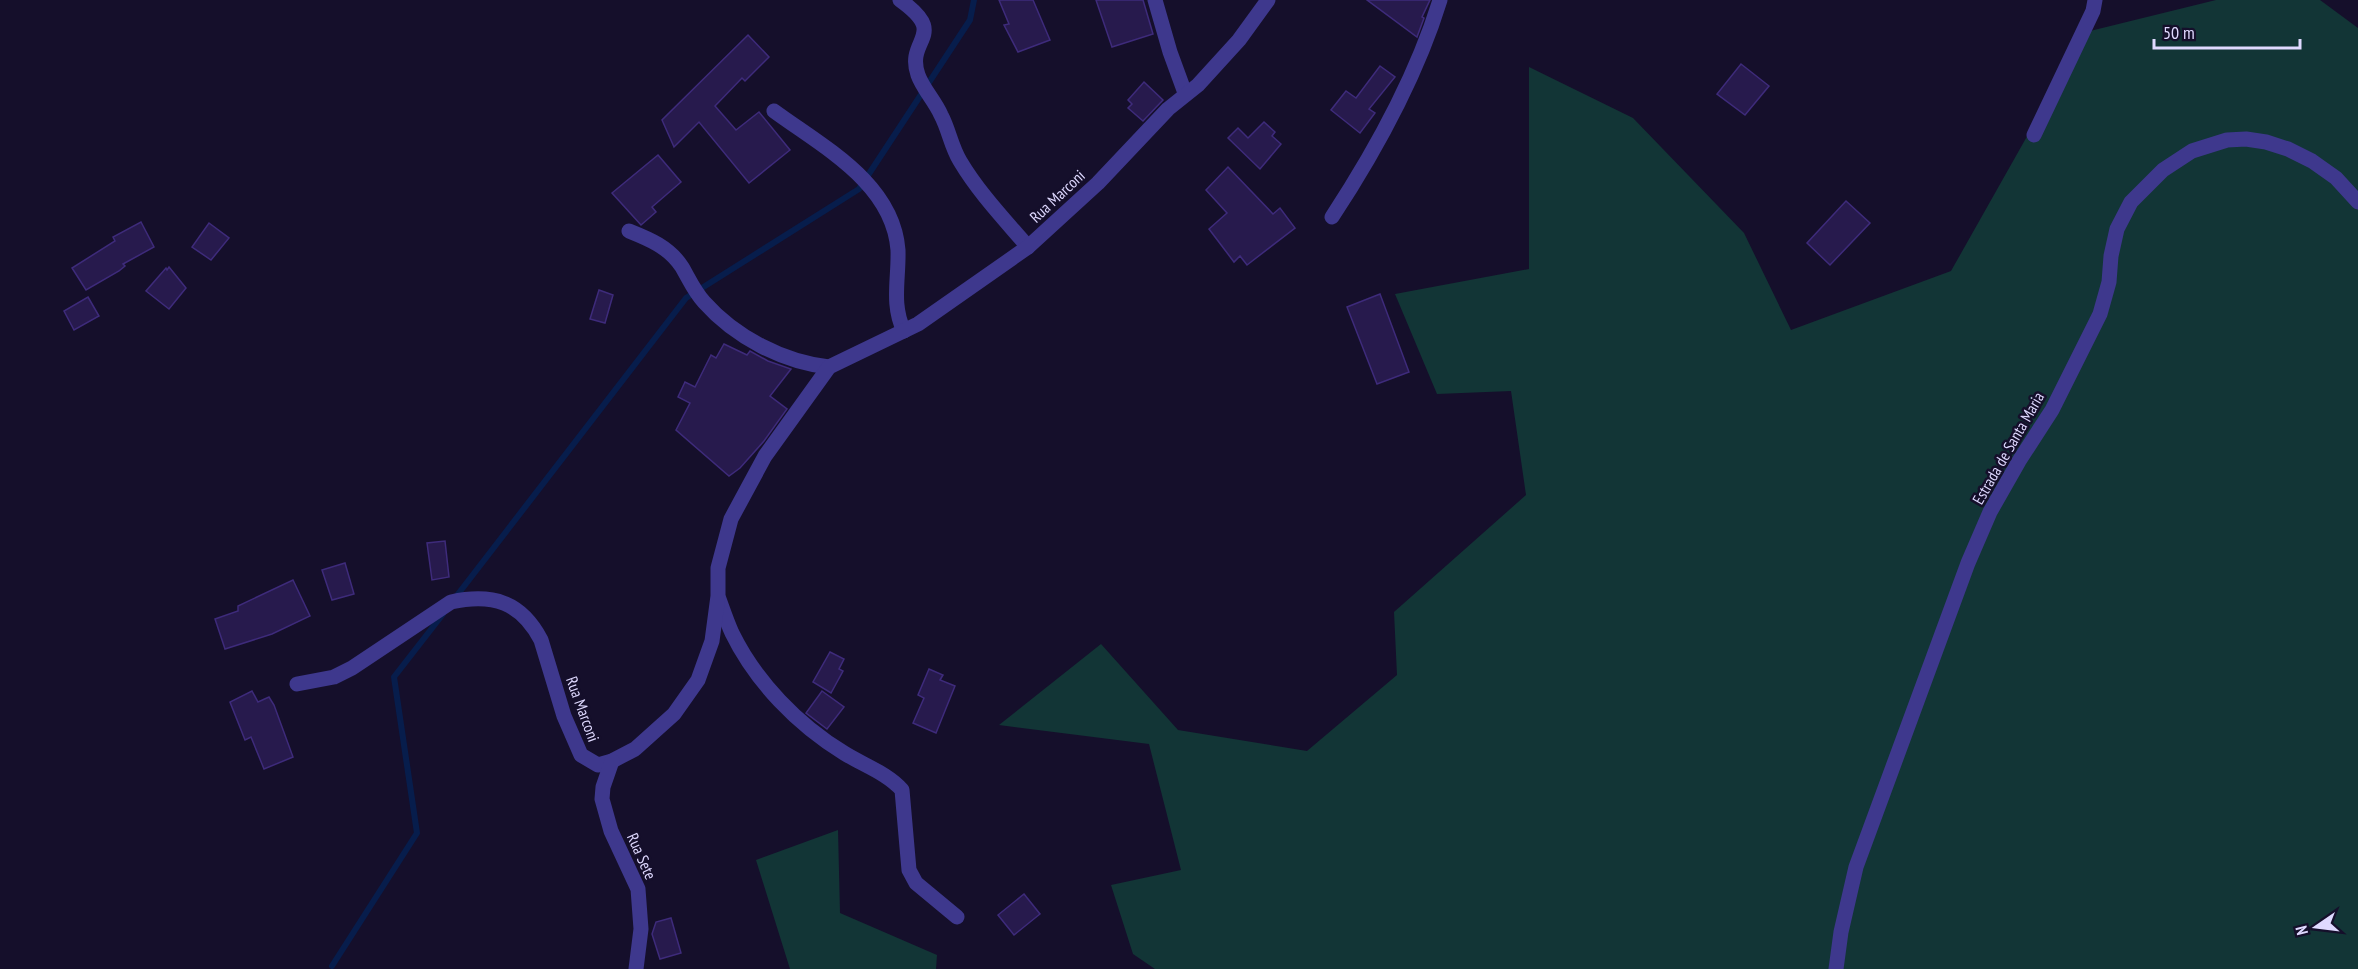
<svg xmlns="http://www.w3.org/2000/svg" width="2358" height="969" font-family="'PT Sans Narrow',sans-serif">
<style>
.green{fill:#123536}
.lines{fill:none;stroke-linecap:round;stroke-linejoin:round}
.stream{stroke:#071d4c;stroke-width:6}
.building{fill:#271a4d;stroke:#3e2b7b;stroke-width:1.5}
.minor{stroke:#3e388d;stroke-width:15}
.labels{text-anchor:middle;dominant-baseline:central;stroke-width:5;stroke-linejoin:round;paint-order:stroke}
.street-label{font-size:16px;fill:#dfd9ff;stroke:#150f2b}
</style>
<rect width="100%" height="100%" fill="#150f2b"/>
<g class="green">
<path d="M 2216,0 L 2320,0 L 2358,28 L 2358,969 L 1155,969 L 1133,954 L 1111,885 L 1181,870 L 1149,744 L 999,725 L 1101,644 L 1178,730 L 1307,751 L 1397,675 L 1394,612 L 1526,495 L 1511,391 L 1437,394 L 1395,294 L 1529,269 L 1529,67 L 1633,118 L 1744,233 L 1791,330 L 1951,271 L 2086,32 Z"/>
<path d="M 838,830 L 840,913 L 937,955 L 936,969 L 790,969 L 756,860 Z"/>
</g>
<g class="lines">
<g class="stream">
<path d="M 455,598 L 686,298 L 859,189 L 970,20 L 974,0"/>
<path d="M 332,966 L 417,833 L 394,677 L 443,614"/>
</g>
</g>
<g class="building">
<path d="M 999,0 L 1033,0 L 1050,40 L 1018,52 L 1004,25 L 1009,24 Z"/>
<path d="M 1096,0 L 1143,0 L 1153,34 L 1112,47 Z"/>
<path d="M 1367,0 L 1430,0 L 1422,17 L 1424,18 L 1417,37 Z"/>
<path d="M 748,35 L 769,57 L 745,81 L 742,78 L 715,106 L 736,130 L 759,112 L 790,150 L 749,183 L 699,122 L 674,147 L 662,120 Z"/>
<path d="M 1741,64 L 1769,86 L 1745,115 L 1717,94 Z"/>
<path d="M 1380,66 L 1395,77 L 1369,109 L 1375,113 L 1360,133 L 1331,110 L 1346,91 L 1356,98 Z"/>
<path d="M 1144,82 L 1163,100 L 1143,121 L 1128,108 L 1132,104 L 1128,100 Z"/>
<path d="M 1264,122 L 1275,132 L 1272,136 L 1281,144 L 1260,169 L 1228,138 L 1238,128 L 1248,138 Z"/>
<path d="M 658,155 L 681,182 L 652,207 L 656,212 L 641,225 L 612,193 Z"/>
<path d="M 1228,167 L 1273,214 L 1280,208 L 1295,228 L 1247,265 L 1240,256 L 1234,262 L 1209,229 L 1227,213 L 1206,190 Z"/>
<path d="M 1846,201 L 1870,223 L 1830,265 L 1807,243 Z"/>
<path d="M 141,222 L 154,247 L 123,264 L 125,266 L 119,271 L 86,290 L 72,268 L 115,241 L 113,237 Z"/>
<path d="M 209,223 L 229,238 L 211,260 L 192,247 Z"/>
<path d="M 169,267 L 186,288 L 169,309 L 146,291 L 166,268 L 167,270 Z"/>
<path d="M 599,290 L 613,295 L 605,323 L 590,319 Z"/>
<path d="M 1380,294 L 1409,372 L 1377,384 L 1347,307 Z"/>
<path d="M 88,297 L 99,316 L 74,330 L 64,311 Z"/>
<path d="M 724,344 L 747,355 L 750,351 L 768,361 L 791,369 L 770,396 L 787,409 L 764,441 L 740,468 L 729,476 L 676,430 L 690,403 L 678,397 L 685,382 L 695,387 L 711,355 L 716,358 Z"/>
<path d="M 445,541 L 449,577 L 432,580 L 427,543 Z"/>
<path d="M 345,563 L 354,594 L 332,600 L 322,570 Z"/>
<path d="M 293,580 L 310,616 L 272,634 L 225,649 L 215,619 L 238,611 L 238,606 Z"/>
<path d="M 830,652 L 844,659 L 839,669 L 843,671 L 831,693 L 813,682 Z"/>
<path d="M 929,669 L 943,675 L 940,680 L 955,686 L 936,733 L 913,723 L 924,698 L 918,695 Z"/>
<path d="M 252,691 L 258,702 L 269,697 L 274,705 L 293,757 L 264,769 L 251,737 L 245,740 L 230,702 Z"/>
<path d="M 822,691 L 844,707 L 827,729 L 806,713 Z"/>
<path d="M 1024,894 L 1040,914 L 1014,935 L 998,915 Z"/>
<path d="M 671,918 L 681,953 L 660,959 L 652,934 L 656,922 Z"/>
</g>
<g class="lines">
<g class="minor">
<path d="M 900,0 C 950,36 905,38 918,75 C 923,89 935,101 941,115 C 949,130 951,146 960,161 C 979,193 1005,220 1028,247"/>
<path d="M 1155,0 L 1170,52 L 1185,93"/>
<path d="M 774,111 C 823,147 893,183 898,250 C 899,279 891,304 904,331"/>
<path d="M 2034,135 L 2093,11 L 2095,0"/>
<path d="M 1332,217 C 1376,150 1416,78 1440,0"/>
<path d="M 629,231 C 649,239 669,247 682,267 C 689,279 694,291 704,302 C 735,337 783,362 829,367"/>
<path d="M 719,599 C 723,610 727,622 732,633 C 756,682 798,725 844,753 C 863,765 887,773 902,790 L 909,870 L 916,883 L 957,917"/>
<path d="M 297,684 L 334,677 L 352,668 L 451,602 C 493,593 521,602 541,640 L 564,716 L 581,755 L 598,765 L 612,761 L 635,749 L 674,714 L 698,680 L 712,641 L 718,596 L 718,568 L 731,519 L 765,456 L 829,367 L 918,324 L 1028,247 L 1098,183 L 1168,109 L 1198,85 L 1239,40 L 1268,0"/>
<path d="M 612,761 L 603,787 L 602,799 L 611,831 L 638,889 L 641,929 L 636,969"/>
<path d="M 1836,969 L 1841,932 L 1856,867 L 1968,563 L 1990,512 L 2019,461 L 2052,410 L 2100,314 L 2109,282 L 2111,256 L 2117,229 L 2131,202 L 2163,170 L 2192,151 L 2227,140 L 2246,139 L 2266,142 L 2288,149 L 2312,161 L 2336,178 L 2358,202"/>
</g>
</g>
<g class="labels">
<g class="street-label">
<text transform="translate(1057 196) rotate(-43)">Rua Marconi</text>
<text transform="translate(2008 448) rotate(-60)">Estrada de Santa Maria</text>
<text transform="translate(583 709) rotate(70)">Rua Marconi</text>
<text transform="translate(642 856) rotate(66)">Rua Sete</text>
</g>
</g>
<g transform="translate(2316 927) rotate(256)" stroke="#150f2b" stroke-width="4.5" paint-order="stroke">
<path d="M0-4.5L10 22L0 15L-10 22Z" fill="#dfd9ff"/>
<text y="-9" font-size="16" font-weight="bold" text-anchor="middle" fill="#dfd9ff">N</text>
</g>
<path d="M2154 39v9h146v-9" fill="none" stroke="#dfd9ff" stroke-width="3"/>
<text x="2163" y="39" font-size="18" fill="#dfd9ff" stroke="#150f2b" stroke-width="4.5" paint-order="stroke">50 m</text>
</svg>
